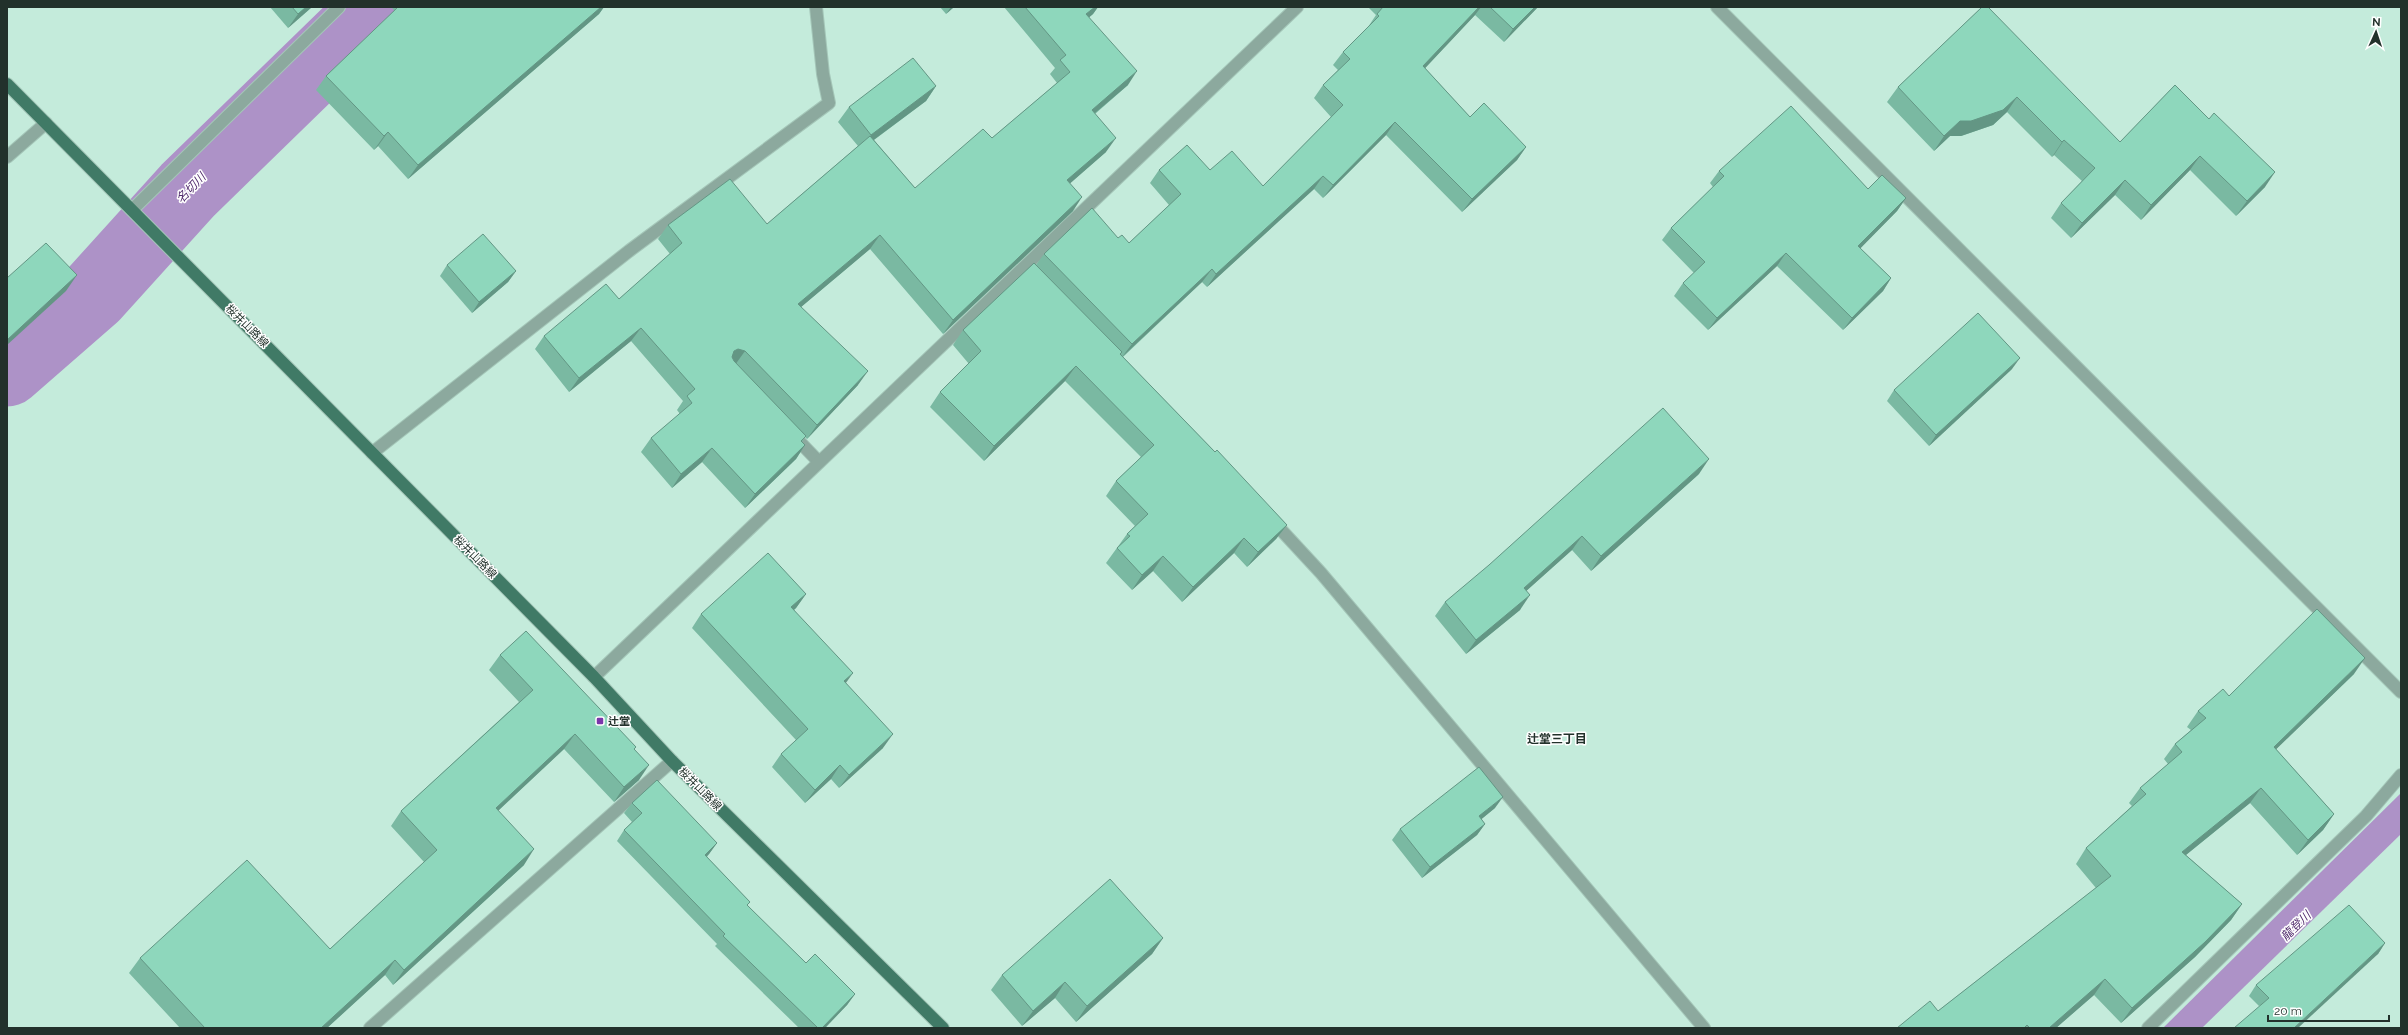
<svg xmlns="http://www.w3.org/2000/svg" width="2408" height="1035" font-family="Raleway,'Noto Sans JP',sans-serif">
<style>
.water{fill:#ad92c7}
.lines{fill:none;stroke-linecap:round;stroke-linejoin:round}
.river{stroke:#ad92c7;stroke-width:73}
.minor-casing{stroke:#a4c6b8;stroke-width:14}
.major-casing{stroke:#a4c6b8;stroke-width:14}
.minor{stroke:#8ca99e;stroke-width:12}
.major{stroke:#407a66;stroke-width:12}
.wall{fill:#7ab9a2}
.shaded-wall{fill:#639684}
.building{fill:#8ed7bc;stroke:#639684}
.poi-dot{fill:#7a36aa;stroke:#fff;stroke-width:1.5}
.labels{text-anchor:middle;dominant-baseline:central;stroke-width:3;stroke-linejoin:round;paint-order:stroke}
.street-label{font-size:11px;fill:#22312b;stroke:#fff}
.poi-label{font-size:11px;font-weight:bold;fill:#22312b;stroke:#fff;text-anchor:start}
.water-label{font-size:12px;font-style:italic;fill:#512c6d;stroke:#fff}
.neighbourhood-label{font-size:12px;font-weight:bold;fill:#22312b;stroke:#fff}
</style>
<rect width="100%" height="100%" fill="#c4ebdb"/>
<g class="water">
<path d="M 362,7 L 388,7 L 202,192 L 184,178 Z"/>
<path d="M 2401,793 L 2401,834 L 2202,1028 L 2163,1028 Z"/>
</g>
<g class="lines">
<path class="river" d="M 7,370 L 93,295 L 188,190 L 376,7"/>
<defs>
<g id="minor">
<path d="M 1717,7 L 2401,692"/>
<path d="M 7,157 L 46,123"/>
<path d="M 132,210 L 339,7"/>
<path d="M 1024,268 L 1037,282"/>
<path d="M 793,435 L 819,462"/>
<path d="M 372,453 L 629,251 L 829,103 L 823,74 L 816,7"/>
<path d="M 1272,520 L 1321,573 L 1704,1028"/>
<path d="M 594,677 L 1297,7"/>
<path d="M 370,1028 L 672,761"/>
<path d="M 2148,1028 L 2366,816 L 2401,775"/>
</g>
<path id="major" d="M 7,84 L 594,677 L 672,761 L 943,1028"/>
</defs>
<use href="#minor" class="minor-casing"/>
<use href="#major" class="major-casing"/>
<use href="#minor" class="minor"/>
<use href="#major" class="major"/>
</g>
<g class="wall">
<path d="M 270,7 L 312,7 L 288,28 Z"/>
<path d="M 391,7 L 604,7 L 599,14 L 408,179 L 378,146 L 374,150 L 316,90 L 326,76 L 395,11 Z"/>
<path d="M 940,7 L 954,7 L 946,14 Z"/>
<path d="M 1004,7 L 1098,7 L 1093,14 L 1089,17 L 1128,85 L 1095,114 L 1106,152 L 1070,183 L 1073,211 L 943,334 L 870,249 L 801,307 L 858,385 L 807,439 L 805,437 L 802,442 L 805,445 L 796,459 L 745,508 L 702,462 L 672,488 L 641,452 L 651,438 L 680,414 L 677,410 L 683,401 L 631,341 L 569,392 L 535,349 L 544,336 L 619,299 L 670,254 L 658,239 L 668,225 L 767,224 L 858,146 L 838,122 L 849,107 L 936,86 L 926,101 L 874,140 L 915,188 L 992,138 L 1057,83 L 1050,74 L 1055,68 Z"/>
<path d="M 1370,7 L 1538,7 L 1504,42 L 1475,15 L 1425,68 L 1470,117 L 1526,147 L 1517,160 L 1462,212 L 1386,135 L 1323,198 L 1314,189 L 1207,287 L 1202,282 L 1123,357 L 1215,452 L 1287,525 L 1276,539 L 1247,567 L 1234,553 L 1182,602 L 1153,571 L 1132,590 L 1106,563 L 1127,534 L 1135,526 L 1106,496 L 1116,481 L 1141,457 L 1065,381 L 984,461 L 930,407 L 940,392 L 969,364 L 953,345 L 963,330 L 1036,265 L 1044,254 L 1118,238 L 1129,243 L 1169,205 L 1150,183 L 1159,170 L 1210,170 L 1263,186 L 1331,117 L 1314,98 L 1323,85 L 1338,70 L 1333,65 L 1343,52 L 1368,27 L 1376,15 L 1369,8 Z"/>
<path d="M 1982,7 L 2120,142 L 2175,85 L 2265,187 L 2236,216 L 2190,170 L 2141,220 L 2115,195 L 2071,238 L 2051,218 L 2061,203 L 2082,181 L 2054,155 L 2052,157 L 2007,112 L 1993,125 L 1961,136 L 1950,136 L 1934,151 L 1887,102 L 1898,87 Z"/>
<path d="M 1719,171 L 1868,189 L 1906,198 L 1897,211 L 1860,248 L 1891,278 L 1883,291 L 1843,330 L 1777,266 L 1708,330 L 1674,296 L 1683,283 L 1694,273 L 1662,240 L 1671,228 L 1713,187 L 1710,183 Z"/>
<path d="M 447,265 L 516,271 L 508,282 L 472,313 L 440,276 Z"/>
<path d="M 2012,369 L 1929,446 L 1887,401 L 1894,390 Z"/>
<path d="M 1699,474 L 1591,571 L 1572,550 L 1526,591 L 1520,610 L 1466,654 L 1435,616 L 1445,602 Z"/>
<path d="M 806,594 L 796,608 L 794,610 L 846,683 L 883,748 L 839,788 L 831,779 L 805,803 L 772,767 L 781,754 L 796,740 L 692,628 L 701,614 Z"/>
<path d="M 500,655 L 636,747 L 634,750 L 639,780 L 614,802 L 564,749 L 498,811 L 524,865 L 393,985 L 385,975 L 327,1028 L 180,1028 L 129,973 L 140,958 L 330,949 L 424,862 L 391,826 L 401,811 L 519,702 L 489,670 Z"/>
<path d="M 2354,674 L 2276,749 L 2334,814 L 2323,830 L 2297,855 L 2250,803 L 2186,855 L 2242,904 L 2231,920 L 2195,957 L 2121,1023 L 2094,995 L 2056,1028 L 1897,1028 L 1938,1011 L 2096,888 L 2076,864 L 2086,848 L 2132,806 L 2129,803 L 2140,788 L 2168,764 L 2164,759 L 2175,744 L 2191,730 L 2187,727 L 2198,711 L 2229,696 Z"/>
<path d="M 632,803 L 717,843 L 709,854 L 707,857 L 750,902 L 747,905 L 806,963 L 855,994 L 847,1005 L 825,1028 L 799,1028 L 715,946 L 717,944 L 617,841 L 624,830 L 632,822 L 624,813 Z"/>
<path d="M 1495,808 L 1481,819 L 1485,824 L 1477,835 L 1422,878 L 1392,840 L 1400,829 Z"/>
<path d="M 1163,938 L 1152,954 L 1076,1022 L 1055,998 L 1022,1026 L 991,990 L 1002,975 Z"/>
<path d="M 2385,943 L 2378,954 L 2259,1006 L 2249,996 L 2256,985 Z"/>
</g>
<g class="shaded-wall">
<path d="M 306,7 L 312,7 L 288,28 L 298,14 Z"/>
<path d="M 601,7 L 604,7 L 599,14 L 408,179 L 418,165 Z"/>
<path d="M 951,7 L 954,7 L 946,14 Z"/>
<path d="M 1095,7 L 1098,7 L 1093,14 L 1077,28 L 1086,14 Z"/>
<path d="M 1479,7 L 1481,7 L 1475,15 L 1414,80 L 1423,66 Z"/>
<path d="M 1535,7 L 1538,7 L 1504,42 L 1513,29 Z"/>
<path d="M 1137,71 L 1128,85 L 1082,124 L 1092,110 Z"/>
<path d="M 936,86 L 926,101 L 860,150 L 871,135 Z"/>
<path d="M 2017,97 L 2007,112 L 1993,125 L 1961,136 L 1950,136 L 1934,151 L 1944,136 L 1960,121 Z"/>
<path d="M 1395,122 L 1386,135 L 1323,198 L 1333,185 Z"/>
<path d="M 388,132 L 378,146 L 374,150 L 384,136 Z"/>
<path d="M 1116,138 L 1106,152 L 1058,194 L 1067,180 Z"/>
<path d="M 2064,140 L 2054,155 L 2052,157 L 2062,142 Z"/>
<path d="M 1526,147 L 1517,160 L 1462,212 L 1472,199 Z"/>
<path d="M 2200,156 L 2190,170 L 2141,220 L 2151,205 Z"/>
<path d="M 2275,172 L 2265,187 L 2236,216 L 2247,201 Z"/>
<path d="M 1323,176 L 1314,189 L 1207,287 L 1216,274 Z"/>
<path d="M 2125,180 L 2115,195 L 2071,238 L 2082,223 Z"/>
<path d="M 1082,197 L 1073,211 L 943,334 L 953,320 Z"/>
<path d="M 1906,198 L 1897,211 L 1850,259 L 1858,246 Z"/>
<path d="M 880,235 L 870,249 L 788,318 L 798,304 Z"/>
<path d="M 1786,253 L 1777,266 L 1708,330 L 1717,318 Z"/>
<path d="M 1212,269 L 1202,282 L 1122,357 L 1132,344 Z"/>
<path d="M 516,271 L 508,282 L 472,313 L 479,302 Z"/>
<path d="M 77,275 L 66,291 L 7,345 L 7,340 Z"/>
<path d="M 1891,278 L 1883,291 L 1843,330 L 1852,318 Z"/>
<path d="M 641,328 L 631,341 L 569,392 L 579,378 Z"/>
<path d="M 738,349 L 745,351 L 735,365 L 725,365 L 734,351 Z"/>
<path d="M 2020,358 L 2012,369 L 1929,446 L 1936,435 Z"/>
<path d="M 1076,366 L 1065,381 L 984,461 L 994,446 Z"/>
<path d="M 868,371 L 858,385 L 807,439 L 817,425 Z"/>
<path d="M 805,445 L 796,459 L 745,508 L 755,494 Z"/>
<path d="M 712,448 L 702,462 L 672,488 L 681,474 Z"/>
<path d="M 1709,459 L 1699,474 L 1591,571 L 1601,556 Z"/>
<path d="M 1287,525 L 1276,539 L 1247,567 L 1258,552 Z"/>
<path d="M 1582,536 L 1572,550 L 1514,602 L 1524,588 Z"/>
<path d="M 1244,538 L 1234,553 L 1182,602 L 1193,587 Z"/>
<path d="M 1163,556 L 1153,571 L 1132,590 L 1142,575 Z"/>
<path d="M 806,594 L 796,608 L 781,621 L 791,607 Z"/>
<path d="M 1530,595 L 1520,610 L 1466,654 L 1476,640 Z"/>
<path d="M 2365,658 L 2354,674 L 2263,762 L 2274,747 Z"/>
<path d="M 853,673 L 843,687 L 844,681 Z"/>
<path d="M 575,734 L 564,749 L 485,823 L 496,808 Z"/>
<path d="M 893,734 L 883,748 L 839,788 L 849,775 Z"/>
<path d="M 649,765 L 639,780 L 614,802 L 624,787 Z"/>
<path d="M 840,765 L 831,779 L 805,803 L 815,790 Z"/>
<path d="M 2261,788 L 2250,803 L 2171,867 L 2182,852 Z"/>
<path d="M 1503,797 L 1495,808 L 1472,827 L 1479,816 Z"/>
<path d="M 2334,814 L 2323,830 L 2297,855 L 2308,840 Z"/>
<path d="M 1485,824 L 1477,835 L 1422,878 L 1430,867 Z"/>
<path d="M 717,843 L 709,854 L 697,865 L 705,855 Z"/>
<path d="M 534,849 L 524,865 L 393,985 L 404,970 Z"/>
<path d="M 2242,904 L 2231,920 L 2195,957 L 2121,1023 L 2132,1008 Z"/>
<path d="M 1163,938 L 1152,954 L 1076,1022 L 1087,1006 Z"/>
<path d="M 2385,943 L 2378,954 L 2298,1028 L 2294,1028 Z"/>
<path d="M 395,960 L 385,975 L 327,1028 L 321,1028 Z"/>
<path d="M 2105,979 L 2094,995 L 2056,1028 L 2049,1028 Z"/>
<path d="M 1065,982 L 1055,998 L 1022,1026 L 1033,1011 Z"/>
<path d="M 855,994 L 847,1005 L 825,1028 L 822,1028 Z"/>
</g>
<g class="building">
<path d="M 292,7 L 306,7 L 298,14 Z"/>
<path d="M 398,7 L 601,7 L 418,165 L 388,132 L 384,136 L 326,76 Z"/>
<path d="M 1025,7 L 1095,7 L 1086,14 L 1137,71 L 1092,110 L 1116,138 L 1067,180 L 1082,197 L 953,320 L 880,235 L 798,304 L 868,371 L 817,425 L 745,351 L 738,349 L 734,351 L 732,357 L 734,361 L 806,436 L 801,441 L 805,445 L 755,494 L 712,448 L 681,474 L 651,438 L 692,403 L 687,396 L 695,389 L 641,328 L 579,378 L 544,336 L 606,284 L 619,299 L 682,243 L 668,225 L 730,179 L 767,224 L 870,136 L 915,188 L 983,129 L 992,138 L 1070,72 L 1060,60 L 1066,55 Z"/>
<path d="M 1383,7 L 1479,7 L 1423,66 L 1470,117 L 1484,103 L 1526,147 L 1472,199 L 1395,122 L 1333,185 L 1323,176 L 1216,274 L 1212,269 L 1132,344 L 1044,254 L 1092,208 L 1118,238 L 1122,235 L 1129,243 L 1181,194 L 1159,170 L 1187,145 L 1210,170 L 1232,151 L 1263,186 L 1343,105 L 1323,85 L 1350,59 L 1343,52 L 1379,16 L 1377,14 Z"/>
<path d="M 1490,7 L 1535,7 L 1513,29 Z"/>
<path d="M 1982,7 L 1988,7 L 2120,142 L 2175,85 L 2209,119 L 2214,113 L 2275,172 L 2247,201 L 2200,156 L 2151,205 L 2125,180 L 2082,223 L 2061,203 L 2095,168 L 2064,140 L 2062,142 L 2017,97 L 2003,110 L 1971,121 L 1960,121 L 1944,136 L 1898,87 Z"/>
<path d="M 913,58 L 936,86 L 871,135 L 849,107 Z"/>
<path d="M 1791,106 L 1868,189 L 1882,175 L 1906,198 L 1858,246 L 1891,278 L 1852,318 L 1786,253 L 1717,318 L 1683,283 L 1705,262 L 1671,228 L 1724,176 L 1719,171 Z"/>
<path d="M 483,234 L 516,271 L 479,302 L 447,265 Z"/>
<path d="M 46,243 L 77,275 L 7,340 L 7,278 Z"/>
<path d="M 1034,263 L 1122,352 L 1120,354 L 1215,452 L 1217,450 L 1287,525 L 1258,552 L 1244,538 L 1193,587 L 1163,556 L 1142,575 L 1117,548 L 1130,536 L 1127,534 L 1148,514 L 1116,481 L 1154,445 L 1076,366 L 994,446 L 940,392 L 981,351 L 963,330 Z"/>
<path d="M 1978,313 L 2020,358 L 1936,435 L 1894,390 Z"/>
<path d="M 1663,408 L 1709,459 L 1601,556 L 1582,536 L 1524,588 L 1530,595 L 1476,640 L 1445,602 L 1489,565 Z"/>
<path d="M 768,553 L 806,594 L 791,607 L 853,673 L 844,681 L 893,734 L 849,775 L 840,765 L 815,790 L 781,754 L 808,729 L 701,614 Z"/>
<path d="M 2317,609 L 2365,658 L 2274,747 L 2334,814 L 2308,840 L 2261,788 L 2182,852 L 2242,904 L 2205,942 L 2132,1008 L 2105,979 L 2049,1028 L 2030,1028 L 2027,1025 L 2024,1028 L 1897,1028 L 1930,1001 L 1938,1011 L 2111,876 L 2086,848 L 2146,794 L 2140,788 L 2182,752 L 2175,744 L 2206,718 L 2198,711 L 2223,689 L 2229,696 Z"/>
<path d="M 526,631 L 636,747 L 634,749 L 649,765 L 624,787 L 575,734 L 496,808 L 534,849 L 404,970 L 395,960 L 321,1028 L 205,1028 L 140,958 L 247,860 L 330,949 L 437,850 L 401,811 L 533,690 L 500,655 Z"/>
<path d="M 1479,767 L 1503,797 L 1479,816 L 1485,824 L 1430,867 L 1400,829 Z"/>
<path d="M 657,780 L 717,843 L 705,855 L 750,902 L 747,905 L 806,963 L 815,954 L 855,994 L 822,1028 L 818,1028 L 723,936 L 725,934 L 624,830 L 642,813 L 632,803 Z"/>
<path d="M 1110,879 L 1163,938 L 1087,1006 L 1065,982 L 1033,1011 L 1002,975 Z"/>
<path d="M 2349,905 L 2385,943 L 2294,1028 L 2234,1028 L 2269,998 L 2256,985 Z"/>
</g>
<rect class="poi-dot" x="596" y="717" width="8" height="8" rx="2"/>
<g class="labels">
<g class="street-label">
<text transform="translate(247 326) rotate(45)">桜井山路線</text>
<text transform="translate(475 557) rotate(45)">桜井山路線</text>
<text transform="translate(700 789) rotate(45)">桜井山路線</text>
</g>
<g class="poi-label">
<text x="608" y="721">辻堂</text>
</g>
<g class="water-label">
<text transform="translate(191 188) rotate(-46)">名切川</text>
<text transform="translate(2296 926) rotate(-44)">龍登川</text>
</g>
<g class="neighbourhood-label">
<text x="1557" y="739">辻堂三丁目</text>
</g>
</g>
<rect width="2408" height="1035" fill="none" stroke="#22312b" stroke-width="16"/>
<g transform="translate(2376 32) rotate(3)" stroke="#ffffff" stroke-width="3" paint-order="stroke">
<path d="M0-3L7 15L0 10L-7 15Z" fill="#22312b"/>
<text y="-6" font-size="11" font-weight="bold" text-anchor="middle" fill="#22312b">N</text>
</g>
<path d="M2268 1015v6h121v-6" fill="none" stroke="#22312b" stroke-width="2"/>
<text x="2274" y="1015" font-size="12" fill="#22312b" stroke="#ffffff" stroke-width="3" paint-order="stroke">20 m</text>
</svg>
